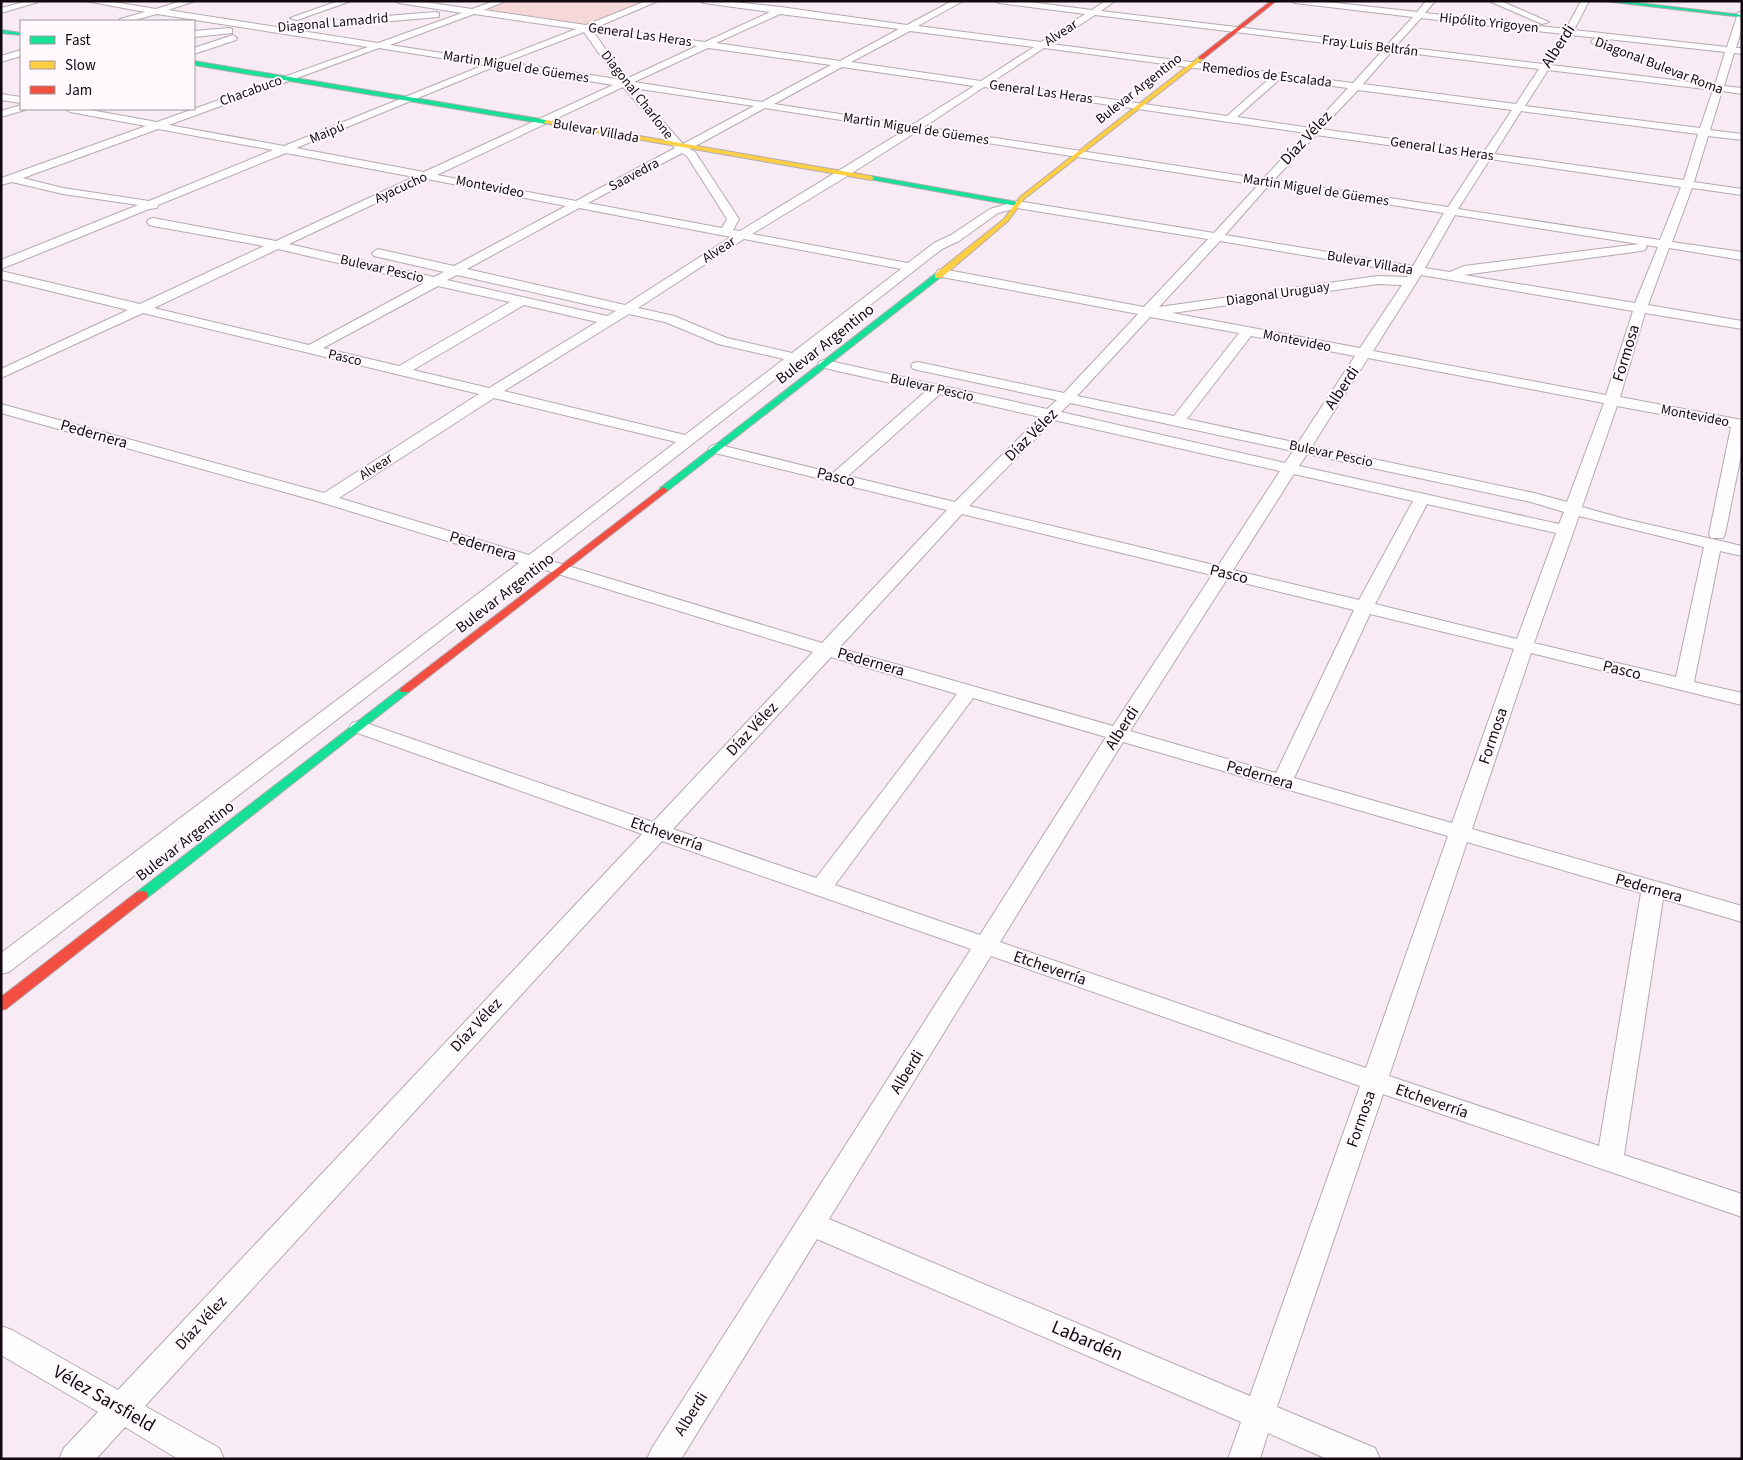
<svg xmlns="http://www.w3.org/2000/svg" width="1743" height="1460" font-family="'Source Sans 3',sans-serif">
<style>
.green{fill:#f7d8d8}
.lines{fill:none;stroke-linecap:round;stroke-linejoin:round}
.street-casing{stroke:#b4aab1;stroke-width:2}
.fast-casing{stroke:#b4aab1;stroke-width:2}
.slow-casing{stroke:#b4aab1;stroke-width:2}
.jam-casing{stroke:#b4aab1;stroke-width:2}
.street{fill:#fefcfd;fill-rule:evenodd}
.fast{fill:#16e098;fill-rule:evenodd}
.slow{fill:#ffcf43;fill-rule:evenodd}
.jam{fill:#f24e42;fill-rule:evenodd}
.labels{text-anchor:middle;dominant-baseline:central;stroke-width:4;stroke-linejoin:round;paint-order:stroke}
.far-street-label{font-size:14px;fill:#11090f;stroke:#fff9fd}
.street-label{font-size:16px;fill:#11090f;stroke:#fff9fd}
.near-street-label{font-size:19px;fill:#11090f;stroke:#fff9fd}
</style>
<rect width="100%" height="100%" fill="#f8ebf4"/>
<path class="green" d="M 510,1 L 648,1 L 585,26 L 484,11 Z"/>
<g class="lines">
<defs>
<g id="street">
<path d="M 28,1 L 42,1 L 1,13 L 1,8 Z"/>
<path d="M 86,1 L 108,1 L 156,9 L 181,1 L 195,1 L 168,10 L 378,43 L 462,13 L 399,3 L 395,1 L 418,1 L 472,9 L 494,1 L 506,1 L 484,10 L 586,25 L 646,1 L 658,1 L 597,27 L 705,42 L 770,12 L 704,3 L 700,1 L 725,1 L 781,7 L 907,25 L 952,1 L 963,1 L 918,26 L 1041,42 L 1085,14 L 999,3 L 995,1 L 1022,1 L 1092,10 L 1105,1 L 1115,1 L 1101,11 L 1387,45 L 1413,17 L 1295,3 L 1291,1 L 1319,1 L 1417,12 L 1426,1 L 1435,1 L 1425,13 L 1566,29 L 1581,1 L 1589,1 L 1574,30 L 1727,47 L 1738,13 L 1742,11 L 1742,28 L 1736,48 L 1742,48 L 1742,54 L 1734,53 L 1724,86 L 1742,88 L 1742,94 L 1722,91 L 1710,130 L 1742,134 L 1742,140 L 1708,136 L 1694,182 L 1742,189 L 1742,195 L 1692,188 L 1672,242 L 1742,252 L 1742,260 L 1669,248 L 1648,305 L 1742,321 L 1742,329 L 1645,313 L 1620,397 L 1742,420 L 1742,450 L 1725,534 L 1723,538 L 1711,538 L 1709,534 L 1731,427 L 1617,406 L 1582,507 L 1625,519 L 1742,546 L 1742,556 L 1720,551 L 1694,682 L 1742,693 L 1742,705 L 1531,653 L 1472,829 L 1742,906 L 1742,922 L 1663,899 L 1624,1155 L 1742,1194 L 1742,1217 L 1383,1094 L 1277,1407 L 1375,1448 L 1380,1459 L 1327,1459 L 1268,1433 L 1260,1459 L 1228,1459 L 1241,1422 L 817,1239 L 681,1459 L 647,1459 L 652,1448 L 971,949 L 662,841 L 145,1406 L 219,1448 L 224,1459 L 178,1459 L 125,1427 L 96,1459 L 59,1459 L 64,1448 L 98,1412 L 1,1355 L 1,1326 L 12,1330 L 118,1390 L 642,834 L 352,731 L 349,727 L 352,723 L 359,721 L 366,723 L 653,822 L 813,652 L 535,567 L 9,972 L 1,974 L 1,953 L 519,563 L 320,502 L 1,413 L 1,404 L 324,493 L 479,394 L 143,313 L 1,378 L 1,369 L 128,310 L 1,279 L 1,271 L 140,304 L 264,246 L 153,226 L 149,225 L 147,222 L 149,219 L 153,218 L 276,241 L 414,177 L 286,153 L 158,205 L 157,208 L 149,209 L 1,269 L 1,260 L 138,205 L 63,194 L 12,182 L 1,185 L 1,178 L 7,176 L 146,126 L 70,112 L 65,109 L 85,109 L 157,122 L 368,47 L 157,14 L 131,21 L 119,21 L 120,19 L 145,12 ZM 474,14 L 576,29 L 494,61 L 390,45 ZM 780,14 L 899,29 L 840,61 L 716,43 ZM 1095,15 L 1383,50 L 1353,83 L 1051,44 ZM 1421,18 L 1563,34 L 1543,64 L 1396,46 ZM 593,31 L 697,46 L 626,79 ZM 910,31 L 1034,47 L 981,81 L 851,62 ZM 584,32 L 617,79 L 506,62 ZM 1571,35 L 1725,52 L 1715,85 L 1551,65 ZM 379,48 L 484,65 L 284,146 L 169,125 ZM 708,48 L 831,65 L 762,102 L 634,82 ZM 1044,48 L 1270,78 L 1227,116 L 992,82 ZM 1392,51 L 1539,69 L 1516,104 L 1363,84 ZM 496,66 L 613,85 L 424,172 L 296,148 ZM 842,67 L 974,86 L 912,125 L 774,104 ZM 1548,70 L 1713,90 L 1700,128 L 1525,106 ZM 1280,79 L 1348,88 L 1311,128 L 1237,117 ZM 623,87 L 675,148 L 576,201 L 437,175 ZM 984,87 L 1306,133 L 1263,179 L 924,127 ZM 633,88 L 754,106 L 683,144 ZM 1358,90 L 1512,110 L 1484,152 L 1321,129 ZM 765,108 L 905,130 L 740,231 L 733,230 L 739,219 L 695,152 L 690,149 ZM 1521,111 L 1698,134 L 1684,180 L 1494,154 ZM 158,129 L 273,150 L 149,201 L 63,188 L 23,178 ZM 916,132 L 1258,185 L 1214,233 L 1017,201 L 990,209 L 951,235 L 934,243 L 908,263 L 752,234 L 849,175 ZM 1316,135 L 1480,158 L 1448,207 L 1274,180 ZM 682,153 L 687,156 L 727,219 L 722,228 L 588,203 ZM 1490,159 L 1681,187 L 1660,240 L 1458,209 ZM 427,179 L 566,206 L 454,266 L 378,249 L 372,253 L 374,256 L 444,272 L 434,277 L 289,244 ZM 1268,186 L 1444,213 L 1413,266 L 1225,235 ZM 579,208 L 731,237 L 625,305 L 467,269 ZM 1017,208 L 1208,239 L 1144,307 L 942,269 L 938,270 L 936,273 L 942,277 L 1138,314 L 1064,393 L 918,362 L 913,363 L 911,366 L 913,369 L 918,370 L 1057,400 L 1047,409 L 825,360 L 820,361 L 818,364 L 820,367 L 926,391 L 833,473 L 716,444 L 711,446 L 708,449 L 711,452 L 947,510 L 822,643 L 545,559 L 942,249 L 959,241 L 998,213 ZM 1455,215 L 1639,244 L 1464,266 L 1450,272 L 1425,268 ZM 744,239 L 901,269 L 792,353 L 727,338 L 674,316 L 638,308 ZM 1220,241 L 1409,273 L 1407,277 L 1378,276 L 1159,307 ZM 1646,245 L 1658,247 L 1635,303 L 1464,275 L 1641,251 L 1645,250 L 1647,247 ZM 278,249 L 424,283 L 309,345 L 154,308 ZM 457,275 L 616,311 L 607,316 L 447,280 ZM 1421,275 L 1633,311 L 1606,395 L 1373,351 ZM 1378,284 L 1402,285 L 1360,348 L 1172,313 ZM 438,286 L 510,302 L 399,366 L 323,348 ZM 524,305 L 597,322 L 489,388 L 413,370 ZM 629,314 L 665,322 L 718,344 L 784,359 L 685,435 L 504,391 ZM 1150,317 L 1239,333 L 1174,416 L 1077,396 ZM 1251,336 L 1355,356 L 1298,443 L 1187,419 ZM 1368,358 L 1604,403 L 1567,502 L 1534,493 L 1312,446 ZM 940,394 L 1040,417 L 955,502 L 848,476 ZM 494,398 L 676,442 L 529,555 L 339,498 ZM 1070,403 L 1293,451 L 1285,463 L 1061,412 ZM 1054,420 L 1280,471 L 1218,566 L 969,506 ZM 1307,454 L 1531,502 L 1564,512 L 1559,524 L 1299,466 ZM 1294,474 L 1413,501 L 1359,600 L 1233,570 ZM 1427,504 L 1556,533 L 1517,639 L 1375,604 ZM 962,514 L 1212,575 L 1113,726 L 839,648 ZM 1579,516 L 1704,547 L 1676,677 L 1534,643 ZM 1227,579 L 1354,610 L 1276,773 L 1130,731 ZM 1370,614 L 1514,649 L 1452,823 L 1294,778 ZM 831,657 L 957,694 L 816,878 L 673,829 ZM 973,698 L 1106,737 L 980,935 L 835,885 ZM 1123,742 L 1448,836 L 1366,1068 L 1000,942 ZM 1467,842 L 1641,893 L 1599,1146 L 1389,1076 ZM 991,956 L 1360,1086 L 1250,1396 L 829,1219 Z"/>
<path d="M 338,1 L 351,1 L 297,20 L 290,18 Z"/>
<path d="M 1489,1 L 1501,1 L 1549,22 L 1542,24 Z"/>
<path d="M 436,12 L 439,13 L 439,17 L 298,29 L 294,26 L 298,23 Z"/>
<path d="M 229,28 L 232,29 L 232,33 L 194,37 L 194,31 Z"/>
<path d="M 233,35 L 237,38 L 236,40 L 194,54 L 194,48 Z"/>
<path d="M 1595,38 L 1692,76 L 1694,78 L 1689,81 L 1686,80 L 1592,43 L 1591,41 Z"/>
<path d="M 21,50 L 21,56 L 1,62 L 1,56 Z"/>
<path d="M 1,94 L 21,97 L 21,103 L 1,100 Z"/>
<path d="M 21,105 L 21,109 L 25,109 L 25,110 L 1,117 L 1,111 Z"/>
</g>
<g id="fast">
<path d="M 1604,1 L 1621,1 L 1742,15 L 1742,17 Z"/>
<path d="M 1,30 L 21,33 L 21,35 L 1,33 Z"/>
<path d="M 194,61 L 546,120 L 549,122 L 546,124 L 194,65 Z"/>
<path d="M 871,176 L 1017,202 L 1020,204 L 1017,206 L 869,179 L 868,178 Z"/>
<path d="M 935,274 L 942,276 L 666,492 L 660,492 L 660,488 Z"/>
<path d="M 405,687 L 410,690 L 409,692 L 147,898 L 137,898 L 136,895 L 137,892 L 401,688 Z"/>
</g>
<g id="slow">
<path d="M 1199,57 L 1204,58 L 1024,199 L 1008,221 L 941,278 L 935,278 L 935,274 L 1004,219 L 1020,197 Z"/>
<path d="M 546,120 L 871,176 L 874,178 L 871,180 L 544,123 Z"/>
</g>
<g id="jam">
<path d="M 1271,1 L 1276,1 L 1203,59 L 1199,59 L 1199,57 Z"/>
<path d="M 663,487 L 668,490 L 666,492 L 409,692 L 401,692 L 400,690 L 401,688 Z"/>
<path d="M 142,891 L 147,892 L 148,895 L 147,898 L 6,1009 L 1,1010 L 1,997 L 137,892 Z"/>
</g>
</defs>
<use href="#street" class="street-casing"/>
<use href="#fast" class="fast-casing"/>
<use href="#slow" class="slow-casing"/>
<use href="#jam" class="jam-casing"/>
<use href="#street" class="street"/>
<use href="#fast" class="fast"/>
<use href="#slow" class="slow"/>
<use href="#jam" class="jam"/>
</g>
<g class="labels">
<g class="far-street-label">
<text transform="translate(333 23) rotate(-5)">Diagonal Lamadrid</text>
<text transform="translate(1489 23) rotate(6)">Hipólito Yrigoyen</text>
<text transform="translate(1061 33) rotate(-33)">Alvear</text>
<text transform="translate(640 35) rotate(8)">General Las Heras</text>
<text transform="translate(1370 46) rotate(7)">Fray Luis Beltrán</text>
<text transform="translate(1659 66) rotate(21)">Diagonal Bulevar Roma</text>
<text transform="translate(516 67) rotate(9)">Martin Miguel de Güemes</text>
<text transform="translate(1267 75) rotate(7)">Remedios de Escalada</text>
<text transform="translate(1139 89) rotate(-38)">Bulevar Argentino</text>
<text transform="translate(251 91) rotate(-20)">Chacabuco</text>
<text transform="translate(1041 92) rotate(8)">General Las Heras</text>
<text transform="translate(637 95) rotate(52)">Diagonal Charlone</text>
<text transform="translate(916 129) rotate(9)">Martin Miguel de Güemes</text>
<text transform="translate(596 131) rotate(10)">Bulevar Villada</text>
<text transform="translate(327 133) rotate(-23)">Maipú</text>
<text transform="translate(1442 149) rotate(8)">General Las Heras</text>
<text transform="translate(634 175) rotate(-28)">Saavedra</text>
<text transform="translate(490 187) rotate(11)">Montevideo</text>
<text transform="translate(401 188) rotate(-25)">Ayacucho</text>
<text transform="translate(1316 190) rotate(9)">Martin Miguel de Güemes</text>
<text transform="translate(719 250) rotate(-33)">Alvear</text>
<text transform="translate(1370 263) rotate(10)">Bulevar Villada</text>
<text transform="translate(382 269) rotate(13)">Bulevar Pescio</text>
<text transform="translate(1278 294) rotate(-8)">Diagonal Uruguay</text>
<text transform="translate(1297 341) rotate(11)">Montevideo</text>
<text transform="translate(345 358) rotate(13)">Pasco</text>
<text transform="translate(932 388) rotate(13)">Bulevar Pescio</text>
<text transform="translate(1695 416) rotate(11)">Montevideo</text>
<text transform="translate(1331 454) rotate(12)">Bulevar Pescio</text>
<text transform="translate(376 467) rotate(-33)">Alvear</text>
</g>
<g class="street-label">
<text transform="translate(1558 46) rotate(-57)">Alberdi</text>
<text transform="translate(1306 138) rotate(-47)">Díaz Vélez</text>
<text transform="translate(825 344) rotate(-38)">Bulevar Argentino</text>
<text transform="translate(1626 353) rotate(-73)">Formosa</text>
<text transform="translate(1342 388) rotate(-56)">Alberdi</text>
<text transform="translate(94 434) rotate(16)">Pedernera</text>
<text transform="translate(1031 435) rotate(-45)">Díaz Vélez</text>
<text transform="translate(836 477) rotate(14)">Pasco</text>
<text transform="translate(483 546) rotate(17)">Pedernera</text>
<text transform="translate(1229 574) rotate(14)">Pasco</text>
<text transform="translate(505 593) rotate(-38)">Bulevar Argentino</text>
<text transform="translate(871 662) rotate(16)">Pedernera</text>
<text transform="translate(1622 670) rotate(14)">Pasco</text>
<text transform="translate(1122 728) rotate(-57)">Alberdi</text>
<text transform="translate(752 729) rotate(-47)">Díaz Vélez</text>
<text transform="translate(1493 736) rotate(-71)">Formosa</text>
<text transform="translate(1260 775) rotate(16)">Pedernera</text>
<text transform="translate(667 834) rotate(19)">Etcheverría</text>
<text transform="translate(185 841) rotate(-38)">Bulevar Argentino</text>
<text transform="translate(1649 888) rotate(16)">Pedernera</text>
<text transform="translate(1050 968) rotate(19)">Etcheverría</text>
<text transform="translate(476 1025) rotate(-47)">Díaz Vélez</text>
<text transform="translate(907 1072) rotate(-58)">Alberdi</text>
<text transform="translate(1432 1101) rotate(19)">Etcheverría</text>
<text transform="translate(1361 1119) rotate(-71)">Formosa</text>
<text transform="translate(201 1323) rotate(-47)">Díaz Vélez</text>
<text transform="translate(691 1414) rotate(-58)">Alberdi</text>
</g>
<g class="near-street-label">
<text transform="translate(1087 1341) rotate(23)">Labardén</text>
<text transform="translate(104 1399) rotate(30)">Vélez Sarsfield</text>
</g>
</g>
<rect width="1743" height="1460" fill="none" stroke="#11090f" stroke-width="5"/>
<rect x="20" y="20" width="175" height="90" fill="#fff9fd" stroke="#a0999e"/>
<rect x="30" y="36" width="25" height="8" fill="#16e098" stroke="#a0999e"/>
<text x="65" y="45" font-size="15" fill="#11090f">Fast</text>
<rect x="30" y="61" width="25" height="8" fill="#ffcf43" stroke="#a0999e"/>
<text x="65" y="70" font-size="15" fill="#11090f">Slow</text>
<rect x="30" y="86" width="25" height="8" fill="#f24e42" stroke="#a0999e"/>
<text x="65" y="95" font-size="15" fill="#11090f">Jam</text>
</svg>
